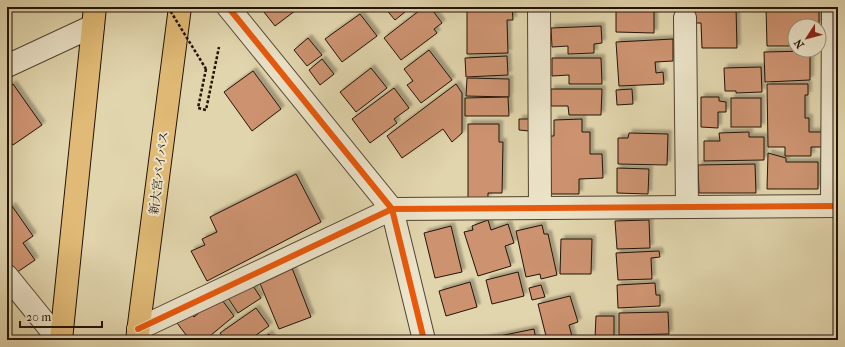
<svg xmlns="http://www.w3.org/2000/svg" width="845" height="347" font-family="'IM FELL French Canon','Noto Serif JP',serif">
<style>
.building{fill:#cd9371;stroke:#231206;filter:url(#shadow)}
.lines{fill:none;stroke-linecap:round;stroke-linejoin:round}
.minor-casing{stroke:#524330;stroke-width:24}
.highway-casing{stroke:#231206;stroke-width:24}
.path{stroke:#231206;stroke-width:2.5;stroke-dasharray:3 2;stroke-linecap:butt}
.minor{stroke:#ece4ca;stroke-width:22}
.highway{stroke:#e0ba76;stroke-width:22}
.path-bridge{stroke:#231206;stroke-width:2.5;stroke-dasharray:3 2;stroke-linecap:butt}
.cycleway-casing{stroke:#ece4ca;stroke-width:8}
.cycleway{stroke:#e8590c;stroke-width:6}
.labels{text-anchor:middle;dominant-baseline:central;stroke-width:4;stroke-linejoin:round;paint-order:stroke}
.street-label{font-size:12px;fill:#231206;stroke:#ece4ca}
</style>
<defs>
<filter id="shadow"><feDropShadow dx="3.5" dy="-3.5" stdDeviation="1" flood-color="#0004"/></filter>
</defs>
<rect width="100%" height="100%" fill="#e1d5ad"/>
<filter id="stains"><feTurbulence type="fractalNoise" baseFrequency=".005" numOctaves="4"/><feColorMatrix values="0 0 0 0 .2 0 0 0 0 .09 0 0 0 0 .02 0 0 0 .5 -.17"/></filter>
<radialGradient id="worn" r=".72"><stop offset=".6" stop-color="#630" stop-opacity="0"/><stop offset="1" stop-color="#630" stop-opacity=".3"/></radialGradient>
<g class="building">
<path d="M 260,7 L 300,7 L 275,26 Z"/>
<path d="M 384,7 L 411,7 L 395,20 Z"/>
<path d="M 424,7 L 430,7 L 442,23 L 434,29 L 437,33 L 401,60 L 384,38 Z"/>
<path d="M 443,7 L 452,7 L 447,12 Z"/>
<path d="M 467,7 L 512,7 L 513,20 L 507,20 L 508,53 L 467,54 Z"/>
<path d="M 616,7 L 654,7 L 654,33 L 616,32 Z"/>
<path d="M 689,7 L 736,7 L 737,48 L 702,48 L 701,23 L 689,23 Z"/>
<path d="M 766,7 L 819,7 L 819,26 L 795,26 L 795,46 L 767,46 Z"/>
<path d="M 360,14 L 377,36 L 342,62 L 325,39 Z"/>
<path d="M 601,26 L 602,43 L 594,44 L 594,53 L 568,54 L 568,46 L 552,47 L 551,28 Z"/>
<path d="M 308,38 L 322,55 L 307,66 L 294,50 Z"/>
<path d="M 673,39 L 673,61 L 655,62 L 656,73 L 663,72 L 664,84 L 619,86 L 616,42 Z"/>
<path d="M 429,50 L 452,80 L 421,103 L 407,85 L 413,81 L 404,69 Z"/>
<path d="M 810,51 L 810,80 L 765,82 L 764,52 Z"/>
<path d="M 507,56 L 508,75 L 466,77 L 465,58 Z"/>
<path d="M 552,58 L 601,58 L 602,84 L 569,84 L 569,75 L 552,76 Z"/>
<path d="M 322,59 L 334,74 L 320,85 L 309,70 Z"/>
<path d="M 761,67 L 762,92 L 736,93 L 736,91 L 725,91 L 724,68 Z"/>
<path d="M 371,68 L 387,88 L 356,112 L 340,92 Z"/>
<path d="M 253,71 L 281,109 L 252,131 L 224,92 Z"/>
<path d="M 467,78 L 509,79 L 509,97 L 466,96 Z"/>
<path d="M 13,84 L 42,125 L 13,145 L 7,137 L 7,88 Z"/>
<path d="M 456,84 L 462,93 L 462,133 L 452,142 L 443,129 L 402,158 L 387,136 Z"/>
<path d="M 767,84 L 808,84 L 808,95 L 805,95 L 805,118 L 809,118 L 809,132 L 822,132 L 822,147 L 811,147 L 811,156 L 785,156 L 785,147 L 768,147 Z"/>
<path d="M 394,88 L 409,108 L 394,119 L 397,123 L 370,143 L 352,119 Z"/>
<path d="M 551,89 L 602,89 L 601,115 L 569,115 L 568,106 L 551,106 Z"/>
<path d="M 632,89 L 633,104 L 617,105 L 616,90 Z"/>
<path d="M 508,97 L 509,116 L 465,116 L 465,98 Z"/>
<path d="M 701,97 L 719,97 L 719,101 L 726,102 L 726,112 L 718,112 L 718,128 L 701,127 Z"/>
<rect x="731" y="98" width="30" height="29"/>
<path d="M 519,119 L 529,119 L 529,131 L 519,130 Z"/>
<path d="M 582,119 L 582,132 L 590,132 L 590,154 L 602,154 L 603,178 L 579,179 L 579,194 L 551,194 L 550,136 L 554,136 L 554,120 Z"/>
<path d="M 468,124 L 499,124 L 499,142 L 503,142 L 502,193 L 488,193 L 488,198 L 468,198 Z"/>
<path d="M 749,132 L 749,137 L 764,137 L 764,160 L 704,161 L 704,141 L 720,141 L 719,133 Z"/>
<path d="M 629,133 L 668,134 L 667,165 L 618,164 L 618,138 L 628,138 Z"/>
<path d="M 768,153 L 786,158 L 786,162 L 818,162 L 818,189 L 767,189 Z"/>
<path d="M 755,164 L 756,193 L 699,193 L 698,165 Z"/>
<path d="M 617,168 L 649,169 L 648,194 L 617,193 Z"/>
<path d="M 296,174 L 321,222 L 207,281 L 191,251 L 205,245 L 202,239 L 217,232 L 210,217 Z"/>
<path d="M 12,206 L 33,236 L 23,243 L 35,260 L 16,273 L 7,260 L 7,210 Z"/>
<path d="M 488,220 L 491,230 L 508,224 L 514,243 L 505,246 L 511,266 L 478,276 L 464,232 L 473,230 L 472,226 Z"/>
<path d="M 649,220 L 650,248 L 617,249 L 615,221 Z"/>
<path d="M 542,225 L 544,234 L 548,234 L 557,275 L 541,279 L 540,274 L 526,277 L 516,231 Z"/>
<path d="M 451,226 L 462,272 L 435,278 L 424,233 Z"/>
<path d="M 561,239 L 592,239 L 591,274 L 560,274 Z"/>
<path d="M 659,251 L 660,257 L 651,258 L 652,279 L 618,280 L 616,253 Z"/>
<path d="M 292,268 L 311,317 L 279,329 L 259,281 Z"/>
<path d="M 518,272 L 524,296 L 492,304 L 486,280 Z"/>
<path d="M 470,282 L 477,307 L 446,316 L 439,291 Z"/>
<path d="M 251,283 L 261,298 L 238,313 L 228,298 Z"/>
<path d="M 655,283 L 656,295 L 660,295 L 660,306 L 618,308 L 617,285 Z"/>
<path d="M 541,285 L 545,297 L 532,300 L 529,288 Z"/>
<path d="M 219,296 L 234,316 L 205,340 L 190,340 L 177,323 L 190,312 L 194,317 Z"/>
<path d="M 570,296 L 578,322 L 569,325 L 573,340 L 547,340 L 538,304 Z"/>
<path d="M 256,308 L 269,326 L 249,340 L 225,340 L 220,333 Z"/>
<path d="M 668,312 L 669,334 L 619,335 L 619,313 Z"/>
<path d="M 596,316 L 614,316 L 614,338 L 595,338 Z"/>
<path d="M 534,329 L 536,340 L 480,340 Z"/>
<path d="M 269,334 L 273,340 L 260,340 Z"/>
</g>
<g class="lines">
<defs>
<g id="minor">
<path d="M 228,7 L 392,209 L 424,340"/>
<path d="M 539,7 L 540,207"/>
<path d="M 685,18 L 687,207"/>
<path d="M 7,66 L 93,26"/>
<path d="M 832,206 L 833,7"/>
<path d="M 7,276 L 59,340"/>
<path d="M 138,329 L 392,209 L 838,206"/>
</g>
<g id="highway">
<path d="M 61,340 L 95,7"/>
<path d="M 137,340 L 180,7"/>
</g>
</defs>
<use href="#minor" class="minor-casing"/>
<use href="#highway" class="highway-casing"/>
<path class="path" d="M 206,69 L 198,108 L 206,110 L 219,47"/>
<use href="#minor" class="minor"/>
<use href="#highway" class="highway"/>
<path class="path-bridge" d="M 168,7 L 206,69"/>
<defs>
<g id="cycleway">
<path d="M 228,7 L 392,209 L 424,340"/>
<path d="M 138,329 L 392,209 L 838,206"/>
</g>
</defs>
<use href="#cycleway" class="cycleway-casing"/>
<use href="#cycleway" class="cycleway"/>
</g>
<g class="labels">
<g class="street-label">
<text transform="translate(159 173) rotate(-83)">新大宮バイパス</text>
</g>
</g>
<rect width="845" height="347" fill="none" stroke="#e1d5ad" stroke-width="24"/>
<rect x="8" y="8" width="829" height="331" fill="none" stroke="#231206" stroke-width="2"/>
<rect x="12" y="12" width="821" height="323" fill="none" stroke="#231206"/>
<g transform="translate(807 38) rotate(234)"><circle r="19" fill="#ece4ca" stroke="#9c907c"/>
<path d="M0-3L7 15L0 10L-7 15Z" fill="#8f2418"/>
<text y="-6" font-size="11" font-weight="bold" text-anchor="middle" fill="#231206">N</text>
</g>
<path d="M20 321v6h82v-6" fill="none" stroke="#231206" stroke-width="2"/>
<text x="26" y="321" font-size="12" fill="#231206" stroke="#ece4ca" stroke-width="3" paint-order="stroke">20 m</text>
<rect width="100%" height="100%" filter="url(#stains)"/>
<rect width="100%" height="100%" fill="url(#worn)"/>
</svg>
